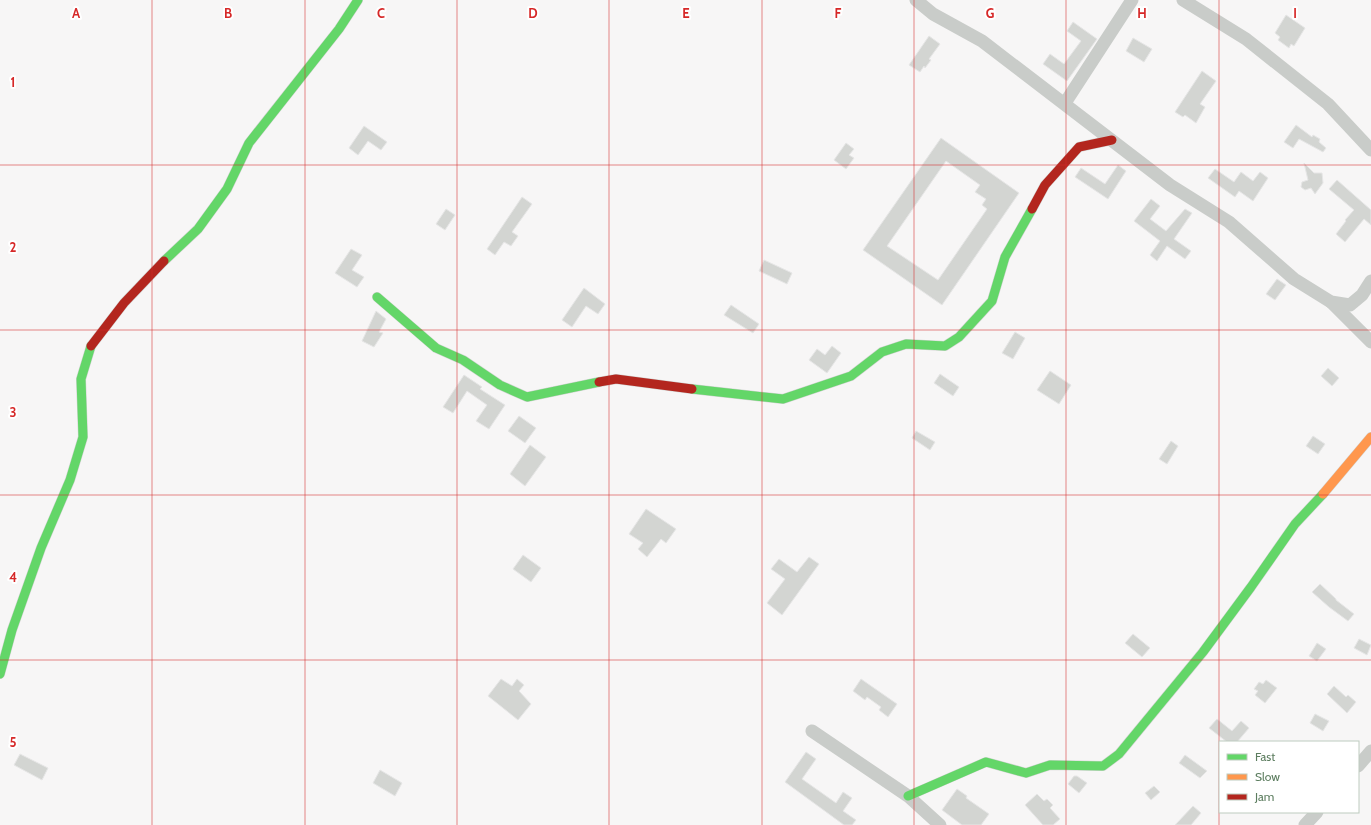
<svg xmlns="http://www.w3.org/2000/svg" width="1371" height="825" font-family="Cabin,sans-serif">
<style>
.building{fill:#d3d5d2;stroke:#e6e6e6;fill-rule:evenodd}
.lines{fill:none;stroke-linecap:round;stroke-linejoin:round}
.fast-casing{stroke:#d1d3d1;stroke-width:10}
.slow-casing{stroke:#d1d3d1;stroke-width:10}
.jam-casing{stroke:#d1d3d1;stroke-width:10}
.street{stroke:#c9ccc9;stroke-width:13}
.fast{stroke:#63d668;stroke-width:9}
.slow{stroke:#ff974d;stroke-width:9}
.jam{stroke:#b3261e;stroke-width:9}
.grid{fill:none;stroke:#d62828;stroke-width:1;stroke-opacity:0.55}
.grid-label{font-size:13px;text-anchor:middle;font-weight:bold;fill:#d62828;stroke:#fff;stroke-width:4;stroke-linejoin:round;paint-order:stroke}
</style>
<rect width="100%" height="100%" fill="#f7f6f6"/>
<g class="building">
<path d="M 1286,15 L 1305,28 L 1294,46 L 1291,44 L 1289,48 L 1278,40 L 1280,37 L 1275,33 Z"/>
<path d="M 1073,22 L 1097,39 L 1067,81 L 1043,64 L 1050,54 L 1064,64 L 1081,41 L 1067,31 Z"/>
<path d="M 929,36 L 940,44 L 929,59 L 931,60 L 925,68 L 924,66 L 920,72 L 909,65 Z"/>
<path d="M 1133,38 L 1152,49 L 1144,62 L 1126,51 Z"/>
<path d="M 1202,71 L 1216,81 L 1200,104 L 1205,107 L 1196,123 L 1185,115 L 1183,117 L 1175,112 Z"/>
<path d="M 1296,125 L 1312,137 L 1313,135 L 1320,139 L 1319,142 L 1326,148 L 1323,152 L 1299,139 L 1293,148 L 1284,142 Z"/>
<path d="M 364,126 L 387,142 L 381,150 L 368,141 L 358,155 L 349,148 Z"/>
<path d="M 941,138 L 1019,193 L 942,305 L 863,250 ZM 946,161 L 980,185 L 975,192 L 986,199 L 982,205 L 987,209 L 938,280 L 887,246 Z"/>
<path d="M 846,143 L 854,149 L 849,155 L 854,158 L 846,169 L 834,160 Z"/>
<path d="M 1304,163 L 1314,173 L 1322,173 L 1323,183 L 1315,194 L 1311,188 L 1305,190 L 1301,187 L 1302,182 L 1308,180 Z"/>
<path d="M 1118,165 L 1126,171 L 1108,199 L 1075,177 L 1081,168 L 1105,184 Z"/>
<path d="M 1215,169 L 1234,182 L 1241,172 L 1253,181 L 1260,172 L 1268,178 L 1253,201 L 1239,191 L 1235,197 L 1208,178 Z"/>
<path d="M 1337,180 L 1371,210 L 1371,225 L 1364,219 L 1345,242 L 1336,234 L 1346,221 L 1345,220 L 1354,210 L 1329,189 Z"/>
<path d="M 522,197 L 532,204 L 512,232 L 518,236 L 511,246 L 504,242 L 495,255 L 487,249 Z"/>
<path d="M 1151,199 L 1160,206 L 1150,219 L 1166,231 L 1185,209 L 1192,213 L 1174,239 L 1191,251 L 1185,259 L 1167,246 L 1157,261 L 1150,255 L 1160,241 L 1134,221 Z"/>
<path d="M 446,209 L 455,215 L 445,230 L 436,224 Z"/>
<path d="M 351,249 L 362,255 L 352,270 L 364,277 L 357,287 L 335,273 Z"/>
<path d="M 764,260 L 792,273 L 787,284 L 759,271 Z"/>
<path d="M 1277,279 L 1286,285 L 1275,300 L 1266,294 Z"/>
<path d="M 584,288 L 605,304 L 598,314 L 586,306 L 572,327 L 562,320 Z"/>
<path d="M 731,305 L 759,324 L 753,333 L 724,315 Z"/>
<path d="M 376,311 L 386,319 L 379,332 L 383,333 L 374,347 L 362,341 Z"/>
<path d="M 1015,332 L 1025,338 L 1013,359 L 1002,353 Z"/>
<path d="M 832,346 L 841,353 L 827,373 L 809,360 L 817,349 L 825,355 Z"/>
<path d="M 1328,368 L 1339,378 L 1332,386 L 1321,376 Z"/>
<path d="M 1050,371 L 1071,385 L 1059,404 L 1037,390 Z"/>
<path d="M 940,374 L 959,387 L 953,396 L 934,383 Z"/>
<path d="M 464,375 L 482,387 L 480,389 L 505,405 L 489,429 L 476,421 L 487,405 L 467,391 L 453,413 L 443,407 Z"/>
<path d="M 519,416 L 536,428 L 525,443 L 508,431 Z"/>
<path d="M 916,431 L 935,442 L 930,450 L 912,438 Z"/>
<path d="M 1313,436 L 1325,444 L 1318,454 L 1306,446 Z"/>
<path d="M 1171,441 L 1178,446 L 1167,464 L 1159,459 Z"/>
<path d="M 530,445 L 546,457 L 525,486 L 510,474 Z"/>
<path d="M 646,509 L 676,529 L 666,543 L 661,539 L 647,557 L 638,549 L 643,543 L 629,534 Z"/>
<path d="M 523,555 L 541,568 L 531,582 L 513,569 Z"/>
<path d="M 809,557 L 819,564 L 782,615 L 767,603 L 785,579 L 771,569 L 779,559 L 797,572 Z"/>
<path d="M 1320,584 L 1336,599 L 1336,600 L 1354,614 L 1348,621 L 1329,607 L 1312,592 Z"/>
<path d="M 1133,634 L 1150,648 L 1142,657 L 1125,643 Z"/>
<path d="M 1359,639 L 1371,645 L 1367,655 L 1354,648 Z"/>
<path d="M 1317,643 L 1326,649 L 1317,661 L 1309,656 Z"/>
<path d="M 501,679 L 512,686 L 517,679 L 524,685 L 519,691 L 531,704 L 518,720 L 488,696 Z"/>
<path d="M 861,679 L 897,704 L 888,717 L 879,710 L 881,707 L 867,697 L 865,700 L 853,691 Z"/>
<path d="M 1266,680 L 1277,688 L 1265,703 L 1255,695 L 1258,691 L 1254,689 L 1259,682 L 1263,684 Z"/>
<path d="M 1334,686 L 1346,697 L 1348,695 L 1356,702 L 1347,713 L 1327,694 Z"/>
<path d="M 1315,714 L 1329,721 L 1323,731 L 1310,723 Z"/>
<path d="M 1217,719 L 1232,731 L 1241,721 L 1249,728 L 1237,742 L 1227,742 L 1209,728 Z"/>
<path d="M 806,752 L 816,759 L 802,779 L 836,803 L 843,792 L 852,798 L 843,811 L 856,820 L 852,825 L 844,825 L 785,782 Z"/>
<path d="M 20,754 L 48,768 L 42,780 L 14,765 Z"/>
<path d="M 1185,755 L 1207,771 L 1200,778 L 1179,763 Z"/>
<path d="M 380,770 L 402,783 L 395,796 L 373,783 Z"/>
<path d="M 1074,776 L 1077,776 L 1087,783 L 1079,793 L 1068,784 Z"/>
<path d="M 1154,786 L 1160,792 L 1151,800 L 1145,793 Z"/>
<path d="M 957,789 L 967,796 L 966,798 L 989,814 L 981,825 L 962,825 L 942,810 Z"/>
<path d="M 1037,794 L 1044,801 L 1047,799 L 1053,805 L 1050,808 L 1060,819 L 1053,825 L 1043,825 L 1025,805 Z"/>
<path d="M 1193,806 L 1201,813 L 1191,825 L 1175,825 Z"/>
</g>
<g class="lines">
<defs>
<g id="fast">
<path d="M 164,261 L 198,229 L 227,189 L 249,143 L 339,29 L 358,0"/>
<path d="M 377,297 L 436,348 L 463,360 L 500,385 L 527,397 L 599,382"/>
<path d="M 692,389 L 783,399 L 851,376 L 882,352 L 906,344 L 945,346 L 959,337 L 992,301 L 1005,257 L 1032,209"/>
<path d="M 0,674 L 12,630 L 41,548 L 70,480 L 83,437 L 81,379 L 91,346"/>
<path d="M 908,796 L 986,762 L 1026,773 L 1050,765 L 1103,766 L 1119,754 L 1203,652 L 1251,587 L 1295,524 L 1323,494"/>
</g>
<path id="slow" d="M 1323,494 L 1371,437"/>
<g id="jam">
<path d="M 1032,209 L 1045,185 L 1079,147 L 1112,140"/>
<path d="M 91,346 L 124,303 L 164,261"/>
<path d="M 599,382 L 616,379 L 692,389"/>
</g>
</defs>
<use href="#fast" class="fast-casing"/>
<use href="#slow" class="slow-casing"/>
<use href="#jam" class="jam-casing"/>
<g class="street">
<path d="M 916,0 L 933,14 L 982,41 L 1170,185 L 1229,222 L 1294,279 L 1331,302 L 1350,305 L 1362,295 L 1371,281"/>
<path d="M 1183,0 L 1246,39 L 1328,104 L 1371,150"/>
<path d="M 1065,103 L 1132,0"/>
<path d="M 1331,302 L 1371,342"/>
<path d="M 812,731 L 908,796 L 940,825"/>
<path d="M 1358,766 L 1371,751"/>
<path d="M 1305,825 L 1317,812"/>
</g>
<use href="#fast" class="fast"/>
<use href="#slow" class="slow"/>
<use href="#jam" class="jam"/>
</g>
<path class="grid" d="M 152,0 L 152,825M 305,0 L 305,825M 457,0 L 457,825M 609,0 L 609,825M 762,0 L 762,825M 914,0 L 914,825M 1066,0 L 1066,825M 1219,0 L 1219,825M 0,165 L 1371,165M 0,330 L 1371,330M 0,495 L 1371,495M 0,660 L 1371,660"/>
<g class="grid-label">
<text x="76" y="18">A</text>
<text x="228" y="18">B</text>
<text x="381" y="18">C</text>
<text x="533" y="18">D</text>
<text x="686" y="18">E</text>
<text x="838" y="18">F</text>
<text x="990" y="18">G</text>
<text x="1142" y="18">H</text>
<text x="1295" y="18">I</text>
<text x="13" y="87">1</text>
<text x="13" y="252">2</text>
<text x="13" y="417">3</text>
<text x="13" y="582">4</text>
<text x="13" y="747">5</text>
</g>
<rect x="1219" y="741" width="140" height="72" fill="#ffffff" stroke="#becbbf"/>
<rect x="1227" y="754" width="20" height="6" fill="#63d668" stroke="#becbbf"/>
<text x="1255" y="761" font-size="12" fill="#5c7d5f">Fast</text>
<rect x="1227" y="774" width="20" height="6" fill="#ff974d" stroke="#becbbf"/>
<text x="1255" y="781" font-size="12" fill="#5c7d5f">Slow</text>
<rect x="1227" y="794" width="20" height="6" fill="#b3261e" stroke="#becbbf"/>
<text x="1255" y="801" font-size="12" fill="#5c7d5f">Jam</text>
</svg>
